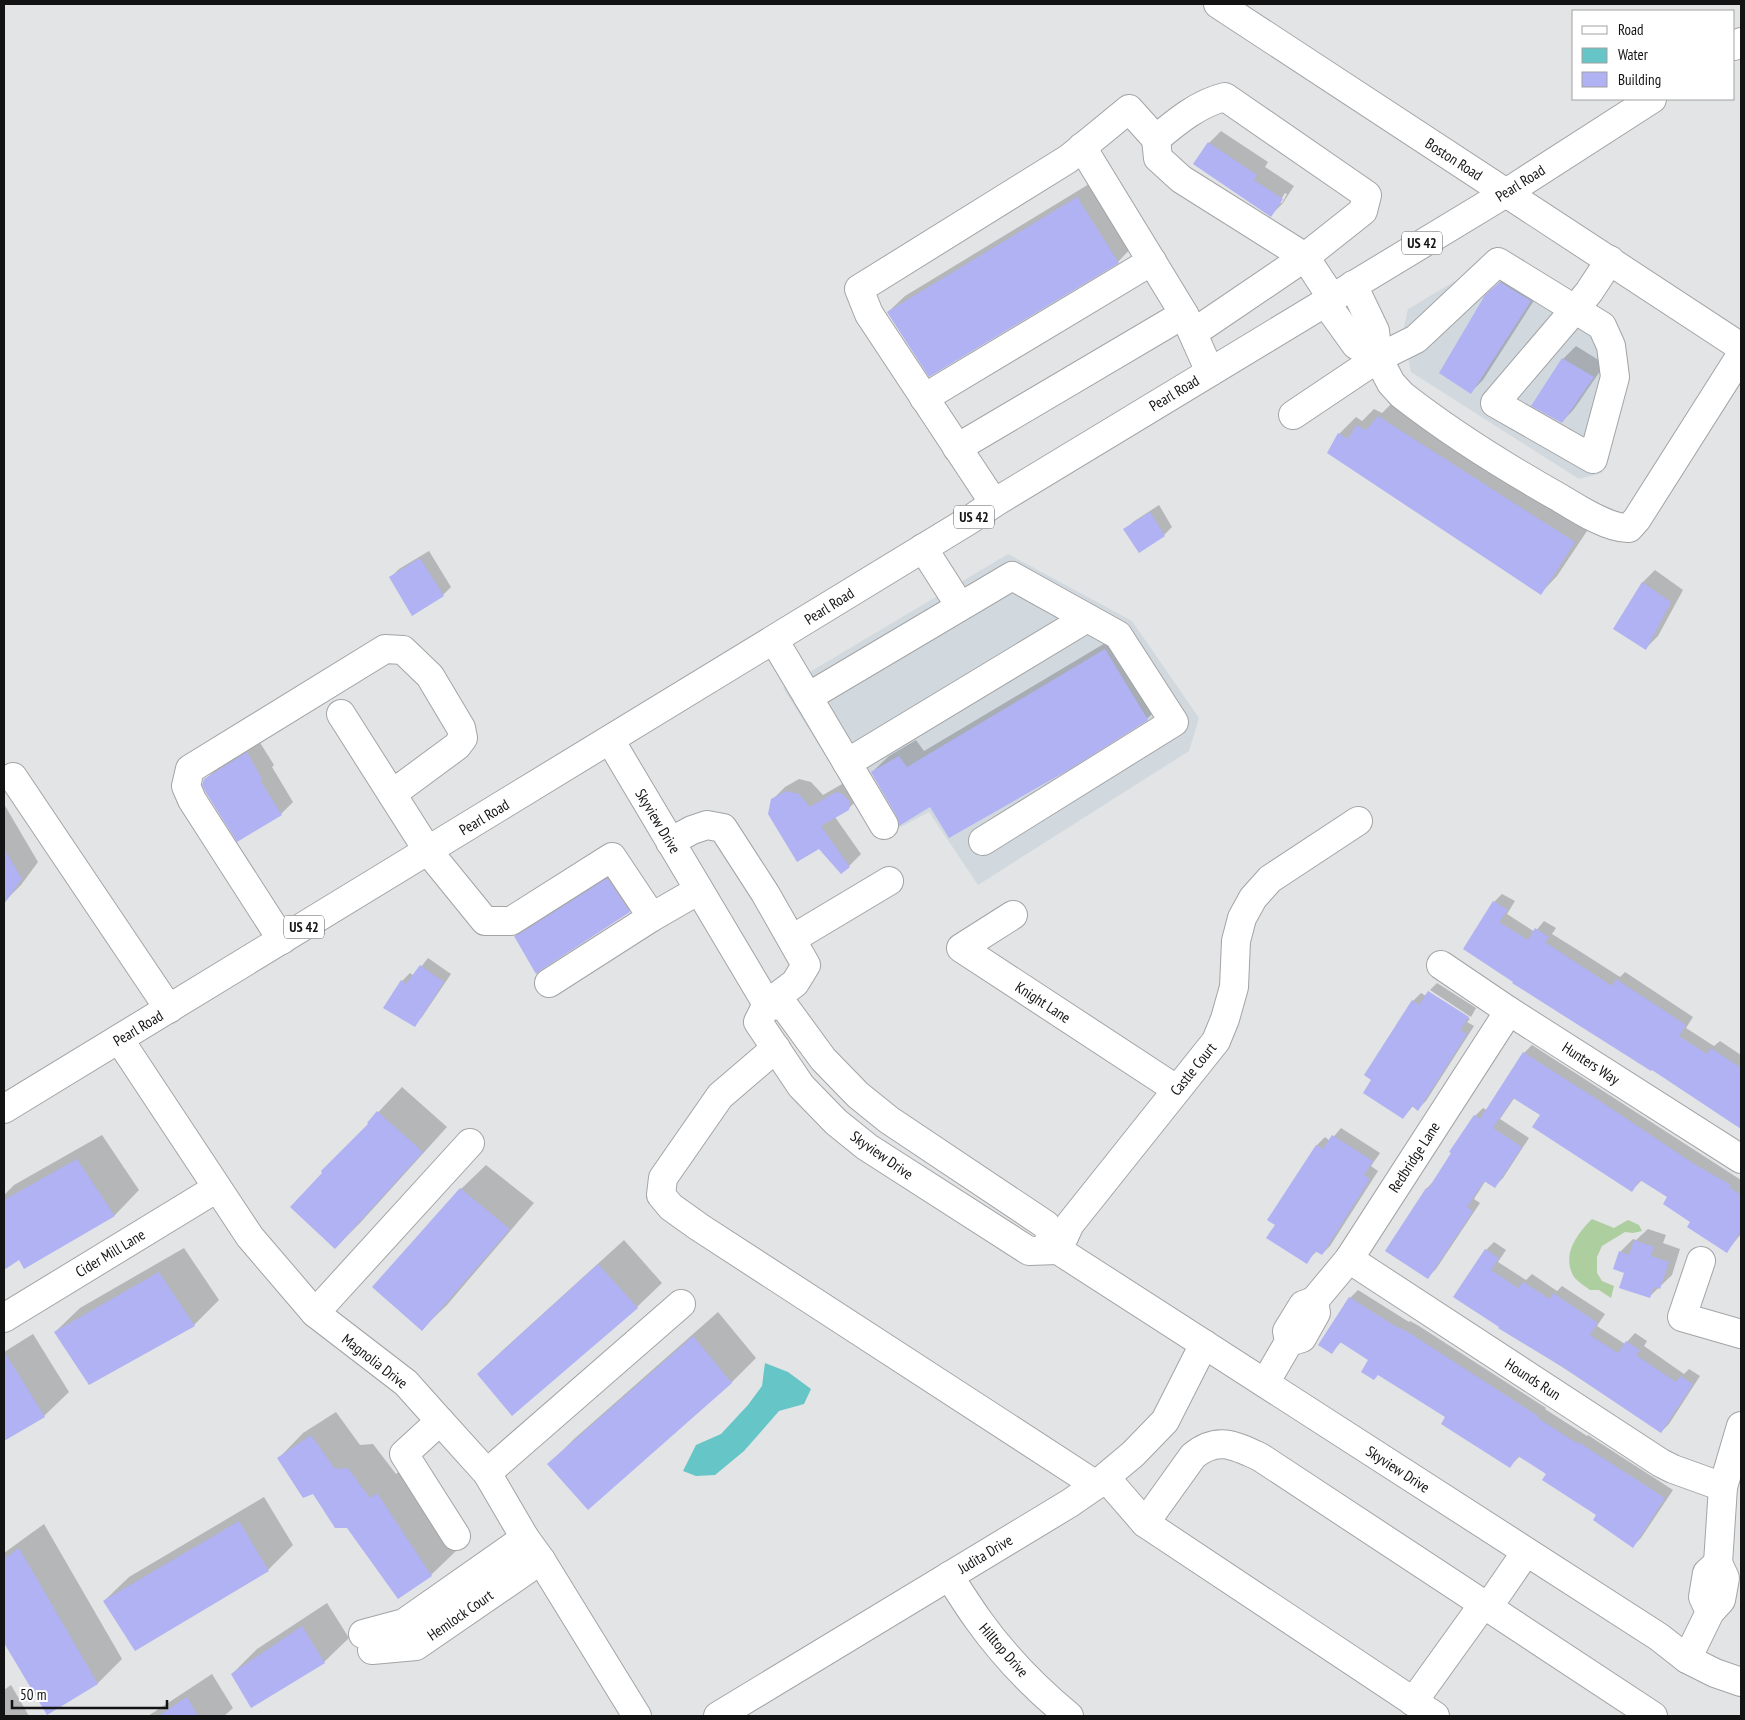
<svg xmlns="http://www.w3.org/2000/svg" width="1745" height="1720" font-family="'PT Sans Narrow',sans-serif">
<style>
.built{fill:#d1d9df}
.green{fill:#adce9f}
.water{fill:#65c5c7}
.shadow{fill:#0003;fill-rule:evenodd}
.building{fill:#b0b2f3}
.lines{fill:none;stroke-linecap:round;stroke-linejoin:round}
.minor-casing{stroke:#a3a4a6;stroke-width:30}
.major-casing{stroke:#a3a4a6;stroke-width:30}
.minor{stroke:#fff;stroke-width:28}
.major{stroke:#fff;stroke-width:28}
.labels{text-anchor:middle;dominant-baseline:central;stroke-width:4;stroke-linejoin:round;paint-order:stroke}
.shield{fill:#fff;stroke:#5a5a5a;stroke-width:1}
.shield-label{font-size:14px;font-weight:bold;fill:#131314}
.street-label{font-size:15px;fill:#131314;stroke:#fff}
</style>
<rect width="100%" height="100%" fill="#e2e4e5"/>
<g class="built">
<path d="M 1504,252 L 1616,324 L 1621,374 L 1602,473 L 1579,479 L 1411,372 L 1403,331 L 1408,309 Z"/>
<path d="M 1008,554 L 1132,621 L 1199,718 L 1189,751 L 978,885 L 929,812 L 878,839 L 783,688 Z"/>
</g>
<path class="green" d="M 1592,1219 L 1614,1228 L 1628,1220 L 1639,1225 L 1642,1231 L 1633,1233 L 1625,1232 L 1602,1246 L 1597,1257 L 1597,1273 L 1602,1281 L 1614,1286 L 1611,1298 L 1599,1290 L 1590,1290 C 1585,1286 1578,1282 1574,1277 C 1561,1255 1577,1234 1592,1219 Z"/>
<path class="water" d="M 765,1363 L 788,1372 L 811,1389 L 804,1404 L 779,1411 L 744,1451 L 715,1475 L 696,1476 L 683,1471 L 696,1445 L 721,1434 L 748,1405 L 762,1386 Z"/>
<g class="shadow">
<path d="M 1221,131 L 1268,162 L 1265,167 L 1294,186 L 1283,203 L 1271,215 L 1209,143 ZM 1285,193 L 1287,194 L 1282,203 L 1279,203 Z"/>
<path d="M 1094,181 L 1134,245 L 1118,262 L 888,312 L 905,296 Z"/>
<path d="M 1513,270 L 1542,288 L 1483,380 L 1471,392 L 1499,283 Z"/>
<path d="M 1576,346 L 1605,364 L 1574,409 L 1562,422 L 1563,359 Z"/>
<path d="M 1395,400 L 1591,525 L 1557,576 L 1541,593 L 1339,434 L 1356,417 L 1362,421 L 1374,409 L 1382,413 Z"/>
<path d="M 1159,505 L 1172,527 L 1164,535 L 1125,530 L 1133,522 Z"/>
<path d="M 429,551 L 451,587 L 443,595 L 391,577 L 399,569 Z"/>
<path d="M 1655,570 L 1683,590 L 1658,636 L 1645,649 L 1615,629 L 1643,582 Z"/>
<path d="M 1122,633 L 1164,702 L 1147,719 L 1069,768 L 930,805 L 899,817 L 872,772 L 889,756 L 916,740 L 924,751 Z"/>
<path d="M 259,741 L 274,765 L 272,767 L 293,802 L 281,814 L 205,780 L 218,767 Z"/>
<path d="M 799,779 L 811,782 L 823,795 L 849,780 L 861,796 L 848,809 L 835,817 L 861,854 L 849,866 L 773,799 L 785,787 Z"/>
<path d="M 4,804 L 38,862 L 21,885 L 4,902 Z"/>
<path d="M 624,863 L 646,895 L 629,911 L 516,936 L 532,919 Z"/>
<path d="M 1502,894 L 1515,901 L 1507,914 L 1535,932 L 1544,921 L 1556,928 L 1552,934 L 1581,952 L 1620,977 L 1625,972 L 1693,1017 L 1686,1028 L 1714,1046 L 1720,1041 L 1741,1055 L 1741,1128 L 1693,1095 L 1464,949 L 1494,902 Z"/>
<path d="M 428,958 L 451,974 L 422,1017 L 414,1025 L 385,1007 L 402,981 L 410,973 L 414,976 Z"/>
<path d="M 1437,983 L 1476,1008 L 1471,1017 L 1430,990 Z"/>
<path d="M 1429,991 L 1429,993 L 1470,1019 L 1467,1022 L 1474,1026 L 1426,1101 L 1418,1109 L 1413,1106 L 1403,1118 L 1373,1080 L 1366,1075 L 1413,1001 L 1421,993 L 1426,996 Z"/>
<path d="M 1532,1045 L 1741,1180 L 1741,1234 L 1727,1251 L 1692,1222 L 1669,1197 L 1642,1180 L 1632,1190 L 1542,1115 L 1515,1097 L 1500,1119 L 1529,1138 L 1503,1178 L 1495,1186 L 1486,1180 L 1474,1199 L 1480,1203 L 1436,1269 L 1428,1277 L 1386,1250 L 1427,1188 L 1434,1181 L 1475,1116 L 1483,1108 L 1487,1110 L 1524,1053 Z"/>
<path d="M 402,1087 L 447,1127 L 360,1223 L 335,1248 L 370,1124 L 368,1123 Z"/>
<path d="M 1341,1128 L 1380,1153 L 1371,1166 L 1378,1171 L 1330,1246 L 1322,1254 L 1317,1251 L 1306,1262 L 1276,1224 L 1269,1219 L 1317,1145 L 1325,1137 L 1330,1141 Z"/>
<path d="M 102,1135 L 139,1190 L 115,1215 L 24,1267 L 20,1258 L 7,1266 L 4,1261 L 4,1195 L 14,1185 Z"/>
<path d="M 486,1165 L 534,1203 L 447,1305 L 422,1329 L 461,1189 Z"/>
<path d="M 1648,1229 L 1666,1235 L 1663,1243 L 1680,1249 L 1672,1275 L 1649,1297 L 1626,1272 L 1620,1252 L 1633,1239 L 1636,1240 Z"/>
<path d="M 624,1240 L 662,1283 L 637,1307 L 478,1374 L 503,1350 Z"/>
<path d="M 1494,1242 L 1506,1250 L 1498,1262 L 1526,1280 L 1532,1274 L 1557,1291 L 1562,1286 L 1605,1314 L 1597,1326 L 1625,1344 L 1635,1333 L 1647,1341 L 1644,1346 L 1684,1374 L 1689,1369 L 1700,1376 L 1669,1424 L 1661,1432 L 1599,1390 L 1500,1328 L 1486,1250 Z"/>
<path d="M 184,1248 L 219,1300 L 194,1325 L 55,1332 L 80,1308 Z"/>
<path d="M 1358,1290 L 1409,1322 L 1410,1321 L 1419,1326 L 1546,1408 L 1545,1409 L 1587,1436 L 1588,1435 L 1597,1441 L 1673,1490 L 1641,1538 L 1633,1546 L 1598,1514 L 1548,1474 L 1520,1456 L 1510,1466 L 1370,1359 L 1342,1341 L 1332,1352 L 1320,1345 L 1350,1298 Z"/>
<path d="M 718,1312 L 756,1358 L 731,1383 L 549,1464 L 574,1439 Z"/>
<path d="M 33,1334 L 69,1392 L 44,1416 L 4,1439 L 4,1352 Z"/>
<path d="M 336,1412 L 360,1445 L 373,1444 L 396,1474 L 402,1469 L 456,1551 L 431,1575 L 347,1526 L 279,1458 L 303,1433 Z"/>
<path d="M 264,1497 L 293,1545 L 268,1570 L 136,1649 L 104,1601 L 129,1577 Z"/>
<path d="M 44,1524 L 122,1659 L 98,1683 L 47,1713 L 4,1640 L 4,1553 Z"/>
<path d="M 327,1603 L 349,1638 L 324,1662 L 232,1674 L 257,1649 Z"/>
<path d="M 212,1674 L 233,1708 L 224,1716 L 148,1716 Z"/>
<path d="M 11,1685 L 29,1716 L 4,1716 L 4,1690 Z"/>
</g>
<g class="building">
<path d="M 1208,142 L 1257,175 L 1254,180 L 1283,199 L 1271,217 L 1193,164 Z"/>
<path d="M 1077,197 L 1119,263 L 929,377 L 887,312 Z"/>
<path d="M 1500,282 L 1531,301 L 1471,394 L 1439,373 L 1485,295 Z"/>
<path d="M 1562,358 L 1594,377 L 1562,423 L 1531,406 Z"/>
<path d="M 1378,416 L 1575,542 L 1541,595 L 1327,453 L 1338,433 L 1348,439 L 1356,425 L 1366,430 Z"/>
<path d="M 1150,512 L 1165,536 L 1139,553 L 1123,529 Z"/>
<path d="M 420,558 L 444,596 L 412,616 L 389,577 Z"/>
<path d="M 1642,582 L 1671,602 L 1646,650 L 1613,629 Z"/>
<path d="M 1105,649 L 1148,720 L 1070,769 L 949,838 L 930,807 L 899,826 L 897,817 L 871,772 L 899,756 L 907,767 Z"/>
<path d="M 247,752 L 262,779 L 260,780 L 282,815 L 237,842 L 206,793 L 202,785 L 204,779 Z"/>
<path d="M 786,791 L 799,794 L 810,807 L 836,792 L 843,794 L 850,802 L 849,810 L 821,826 L 850,867 L 841,874 L 819,849 L 797,862 L 768,814 L 771,799 Z"/>
<path d="M 4,848 L 22,879 L 4,904 Z"/>
<path d="M 607,878 L 630,912 L 541,970 L 536,974 L 514,936 L 519,934 Z"/>
<path d="M 1493,901 L 1508,910 L 1499,922 L 1528,940 L 1535,928 L 1549,937 L 1545,942 L 1572,960 L 1612,986 L 1616,979 L 1686,1025 L 1679,1036 L 1707,1054 L 1711,1048 L 1741,1068 L 1741,1129 L 1652,1070 L 1651,1071 L 1512,983 L 1513,982 L 1463,949 Z"/>
<path d="M 420,965 L 444,982 L 415,1027 L 383,1008 L 401,980 L 406,984 Z"/>
<path d="M 1428,991 L 1469,1017 L 1460,1030 L 1467,1034 L 1418,1111 L 1412,1106 L 1403,1119 L 1363,1093 L 1371,1080 L 1364,1075 L 1412,1000 L 1419,1005 Z"/>
<path d="M 1523,1052 L 1603,1103 L 1694,1164 L 1731,1185 L 1729,1187 L 1741,1195 L 1741,1231 L 1727,1253 L 1687,1227 L 1690,1222 L 1663,1204 L 1667,1197 L 1640,1180 L 1632,1192 L 1532,1127 L 1540,1115 L 1513,1098 L 1493,1128 L 1522,1147 L 1495,1188 L 1484,1181 L 1467,1207 L 1473,1211 L 1428,1279 L 1385,1251 L 1426,1188 L 1428,1189 L 1451,1153 L 1449,1152 L 1474,1115 L 1480,1119 Z"/>
<path d="M 377,1111 L 423,1152 L 335,1249 L 290,1207 L 322,1173 L 321,1171 L 368,1124 L 367,1123 Z"/>
<path d="M 1332,1135 L 1373,1161 L 1364,1175 L 1370,1179 L 1322,1255 L 1315,1251 L 1307,1264 L 1266,1238 L 1275,1225 L 1267,1220 L 1316,1145 L 1323,1149 Z"/>
<path d="M 77,1159 L 115,1216 L 24,1269 L 19,1260 L 4,1270 L 4,1200 Z"/>
<path d="M 460,1188 L 510,1229 L 422,1331 L 372,1287 Z"/>
<path d="M 1634,1240 L 1654,1247 L 1651,1256 L 1669,1262 L 1660,1289 L 1654,1287 L 1650,1298 L 1619,1288 L 1624,1273 L 1613,1269 L 1619,1251 L 1629,1255 Z"/>
<path d="M 1485,1249 L 1499,1258 L 1491,1270 L 1518,1288 L 1523,1282 L 1550,1299 L 1553,1293 L 1598,1323 L 1590,1335 L 1618,1353 L 1626,1341 L 1640,1350 L 1636,1355 L 1676,1382 L 1680,1376 L 1693,1384 L 1661,1433 L 1561,1366 L 1498,1328 L 1499,1327 L 1453,1297 Z"/>
<path d="M 598,1264 L 638,1308 L 512,1416 L 477,1374 Z"/>
<path d="M 159,1272 L 195,1326 L 89,1385 L 54,1332 Z"/>
<path d="M 1349,1297 L 1400,1329 L 1401,1328 L 1411,1334 L 1538,1416 L 1538,1418 L 1578,1444 L 1579,1442 L 1589,1449 L 1665,1498 L 1633,1548 L 1593,1520 L 1596,1515 L 1542,1480 L 1546,1474 L 1518,1456 L 1510,1468 L 1441,1424 L 1445,1417 L 1378,1375 L 1374,1380 L 1361,1372 L 1368,1360 L 1340,1342 L 1332,1354 L 1318,1345 Z"/>
<path d="M 693,1336 L 732,1383 L 588,1510 L 547,1464 Z"/>
<path d="M 4,1351 L 45,1417 L 4,1441 Z"/>
<path d="M 311,1435 L 335,1469 L 348,1468 L 370,1498 L 377,1493 L 432,1576 L 398,1599 L 347,1528 L 335,1528 L 313,1494 L 303,1498 L 277,1458 Z"/>
<path d="M 239,1521 L 269,1571 L 135,1651 L 103,1601 Z"/>
<path d="M 19,1548 L 98,1684 L 47,1715 L 4,1643 L 4,1559 Z"/>
<path d="M 302,1626 L 325,1663 L 251,1708 L 231,1674 Z"/>
<path d="M 187,1697 L 198,1716 L 158,1716 Z"/>
</g>
<g class="lines">
<defs>
<g id="minor">
<path d="M 1218,4 L 1741,347"/>
<path d="M 1156,139 L 1158,158 L 1181,179 L 1305,257 L 1332,298"/>
<path d="M 1353,285 L 1375,331 L 1378,358 L 1391,383 L 1402,395 C 1452,434 1505,467 1560,498 C 1578,509 1609,529 1629,528 L 1637,519 L 1741,355"/>
<path d="M 1325,302 L 1356,345 L 1378,358"/>
<path d="M 1185,316 L 1210,372"/>
<path d="M 924,398 L 1152,261"/>
<path d="M 1293,415 L 1378,358 L 1416,339 L 1498,262 L 1602,326 L 1611,346 L 1615,377 L 1593,459 L 1495,403 L 1576,308 L 1589,292 L 1610,260"/>
<path d="M 957,448 L 1184,314 L 1082,147"/>
<path d="M 994,503 L 869,314 L 859,289 L 1068,159 L 1129,109 L 1156,139 C 1176,122 1199,103 1225,97 L 1367,195 L 1363,211 L 1305,257 L 1193,333"/>
<path d="M 923,548 L 960,606"/>
<path d="M 774,640 L 884,825"/>
<path d="M 808,697 L 1012,576 L 1118,635 L 1174,722 L 983,841"/>
<path d="M 341,714 L 428,851 L 485,921 L 511,921 L 612,857 L 652,917 L 699,890"/>
<path d="M 610,740 C 662,828 715,916 767,1004 L 795,983 L 806,965 L 765,893 L 723,828 L 707,825 L 692,830 L 670,842"/>
<path d="M 847,763 L 1087,618"/>
<path d="M 13,777 L 169,1009"/>
<path d="M 1358,821 L 1270,879 L 1253,898 L 1242,918 L 1236,941 L 1234,987 L 1225,1019 L 1216,1041 L 1070,1224 L 1058,1250 L 1659,1637 L 1687,1659 L 1715,1673 L 1741,1682"/>
<path d="M 1013,915 L 961,948 L 1176,1089"/>
<path d="M 792,939 L 889,881"/>
<path d="M 282,940 L 192,800 L 186,786 L 190,769 L 385,649 L 403,650 L 430,676 L 461,728 L 463,738 L 457,746 L 392,794"/>
<path d="M 1441,965 L 1509,1011 L 1741,1159"/>
<path d="M 549,983 L 652,917"/>
<path d="M 767,1004 L 785,1007 L 823,1059 L 858,1095 L 889,1120 L 1046,1225 L 1058,1250 L 1029,1251 L 867,1147 L 836,1122 L 801,1086 L 758,1022 Z"/>
<path d="M 119,1039 L 250,1237 L 315,1313 L 406,1383 L 440,1421 L 487,1473 L 525,1538 L 541,1560 L 637,1716"/>
<path d="M 776,1048 L 720,1096 L 663,1178 L 661,1195 L 671,1207 L 699,1227 L 1096,1485"/>
<path d="M 1349,1259 L 1661,1463 L 1673,1469 L 1723,1487"/>
<path d="M 1701,1261 L 1682,1317 L 1741,1334"/>
<path d="M 1314,1301 L 1349,1259 L 1509,1011"/>
<path d="M 315,1313 L 470,1143"/>
<path d="M 4,1318 L 217,1188"/>
<path d="M 1265,1383 L 1289,1342 L 1287,1331 L 1303,1305 L 1314,1301 L 1316,1313 L 1302,1338 L 1289,1342"/>
<path d="M 440,1421 L 404,1454 L 456,1536"/>
<path d="M 487,1473 L 681,1304"/>
<path d="M 1106,1478 L 1145,1523 L 1435,1716"/>
<path d="M 1145,1523 L 1193,1456 C 1217,1436 1234,1445 1260,1457 L 1653,1716"/>
<path d="M 1718,1563 L 1723,1487 L 1741,1426"/>
<path d="M 949,1576 C 959,1591 968,1606 979,1621 C 1004,1656 1035,1688 1069,1716"/>
<path d="M 363,1634 L 404,1623 L 525,1538"/>
<path d="M 372,1650 L 416,1646 L 541,1560"/>
<path d="M 1687,1659 L 1710,1612 L 1721,1600 L 1725,1578 L 1718,1563 L 1707,1573 L 1703,1597 L 1710,1612"/>
<path d="M 1413,1702 L 1477,1613 L 1493,1600 L 1526,1552"/>
<path d="M 718,1716 L 1070,1503 L 1096,1485 L 1133,1454 L 1165,1421 L 1204,1344"/>
</g>
<g id="major">
<path d="M 1734,46 L 1741,42"/>
<path d="M 4,1109 L 971,519 L 994,503 L 1506,193 L 1652,99"/>
</g>
</defs>
<use href="#minor" class="minor-casing"/>
<use href="#major" class="major-casing"/>
<use href="#minor" class="minor"/>
<use href="#major" class="major"/>
</g>
<g class="labels">
<g class="shield">
<rect x="1402" y="231.5" width="40" height="23" rx="4"/>
<rect x="954" y="505.5" width="40" height="23" rx="4"/>
<rect x="284" y="915.5" width="40" height="23" rx="4"/>
</g>
<g class="shield-label">
<text x="1422" y="243">US 42</text>
<text x="974" y="517">US 42</text>
<text x="304" y="927">US 42</text>
</g>
<g class="street-label">
<text transform="translate(1454 159) rotate(33)">Boston Road</text>
<text transform="translate(1520 183) rotate(-32)">Pearl Road</text>
<text transform="translate(1174 393) rotate(-31)">Pearl Road</text>
<text transform="translate(829 606) rotate(-32)">Pearl Road</text>
<text transform="translate(484 817) rotate(-31)">Pearl Road</text>
<text transform="translate(658 821) rotate(59)">Skyview Drive</text>
<text transform="translate(1043 1002) rotate(33)">Knight Lane</text>
<text transform="translate(138 1028) rotate(-31)">Pearl Road</text>
<text transform="translate(1591 1063) rotate(33)">Hunters Way</text>
<text transform="translate(1193 1069) rotate(-51)">Castle Court</text>
<text transform="translate(882 1155) rotate(35)">Skyview Drive</text>
<text transform="translate(1414 1157) rotate(-57)">Redbridge Lane</text>
<text transform="translate(110 1253) rotate(-31)">Cider Mill Lane</text>
<text transform="translate(375 1361) rotate(38)">Magnolia Drive</text>
<text transform="translate(1533 1379) rotate(33)">Hounds Run</text>
<text transform="translate(1398 1469) rotate(33)">Skyview Drive</text>
<text transform="translate(985 1554) rotate(-31)">Judita Drive</text>
<text transform="translate(460 1615) rotate(-35)">Hemlock Court</text>
<text transform="translate(1004 1650) rotate(49)">Hilltop Drive</text>
</g>
</g>
<rect width="1745" height="1720" fill="none" stroke="#131314" stroke-width="10"/>
<rect x="1572" y="10" width="162" height="90" fill="#ffffff" stroke="#a1a1a1"/>
<rect x="1582" y="26" width="25" height="8" fill="#ffffff" stroke="#a1a1a1"/>
<text x="1618" y="35" font-size="15" fill="#131314">Road</text>
<rect x="1582" y="48" width="25" height="15" fill="#65c5c7" stroke="#a1a1a1"/>
<text x="1618" y="60" font-size="15" fill="#131314">Water</text>
<rect x="1582" y="72" width="25" height="15" fill="#b0b2f3" stroke="#a1a1a1"/>
<text x="1618" y="85" font-size="15" fill="#131314">Building</text>
<path d="M12 1700v8h155v-8" fill="none" stroke="#131314" stroke-width="2.5"/>
<text x="20" y="1700" font-size="15" fill="#131314" stroke="#ffffff" stroke-width="4" paint-order="stroke">50 m</text>
</svg>
